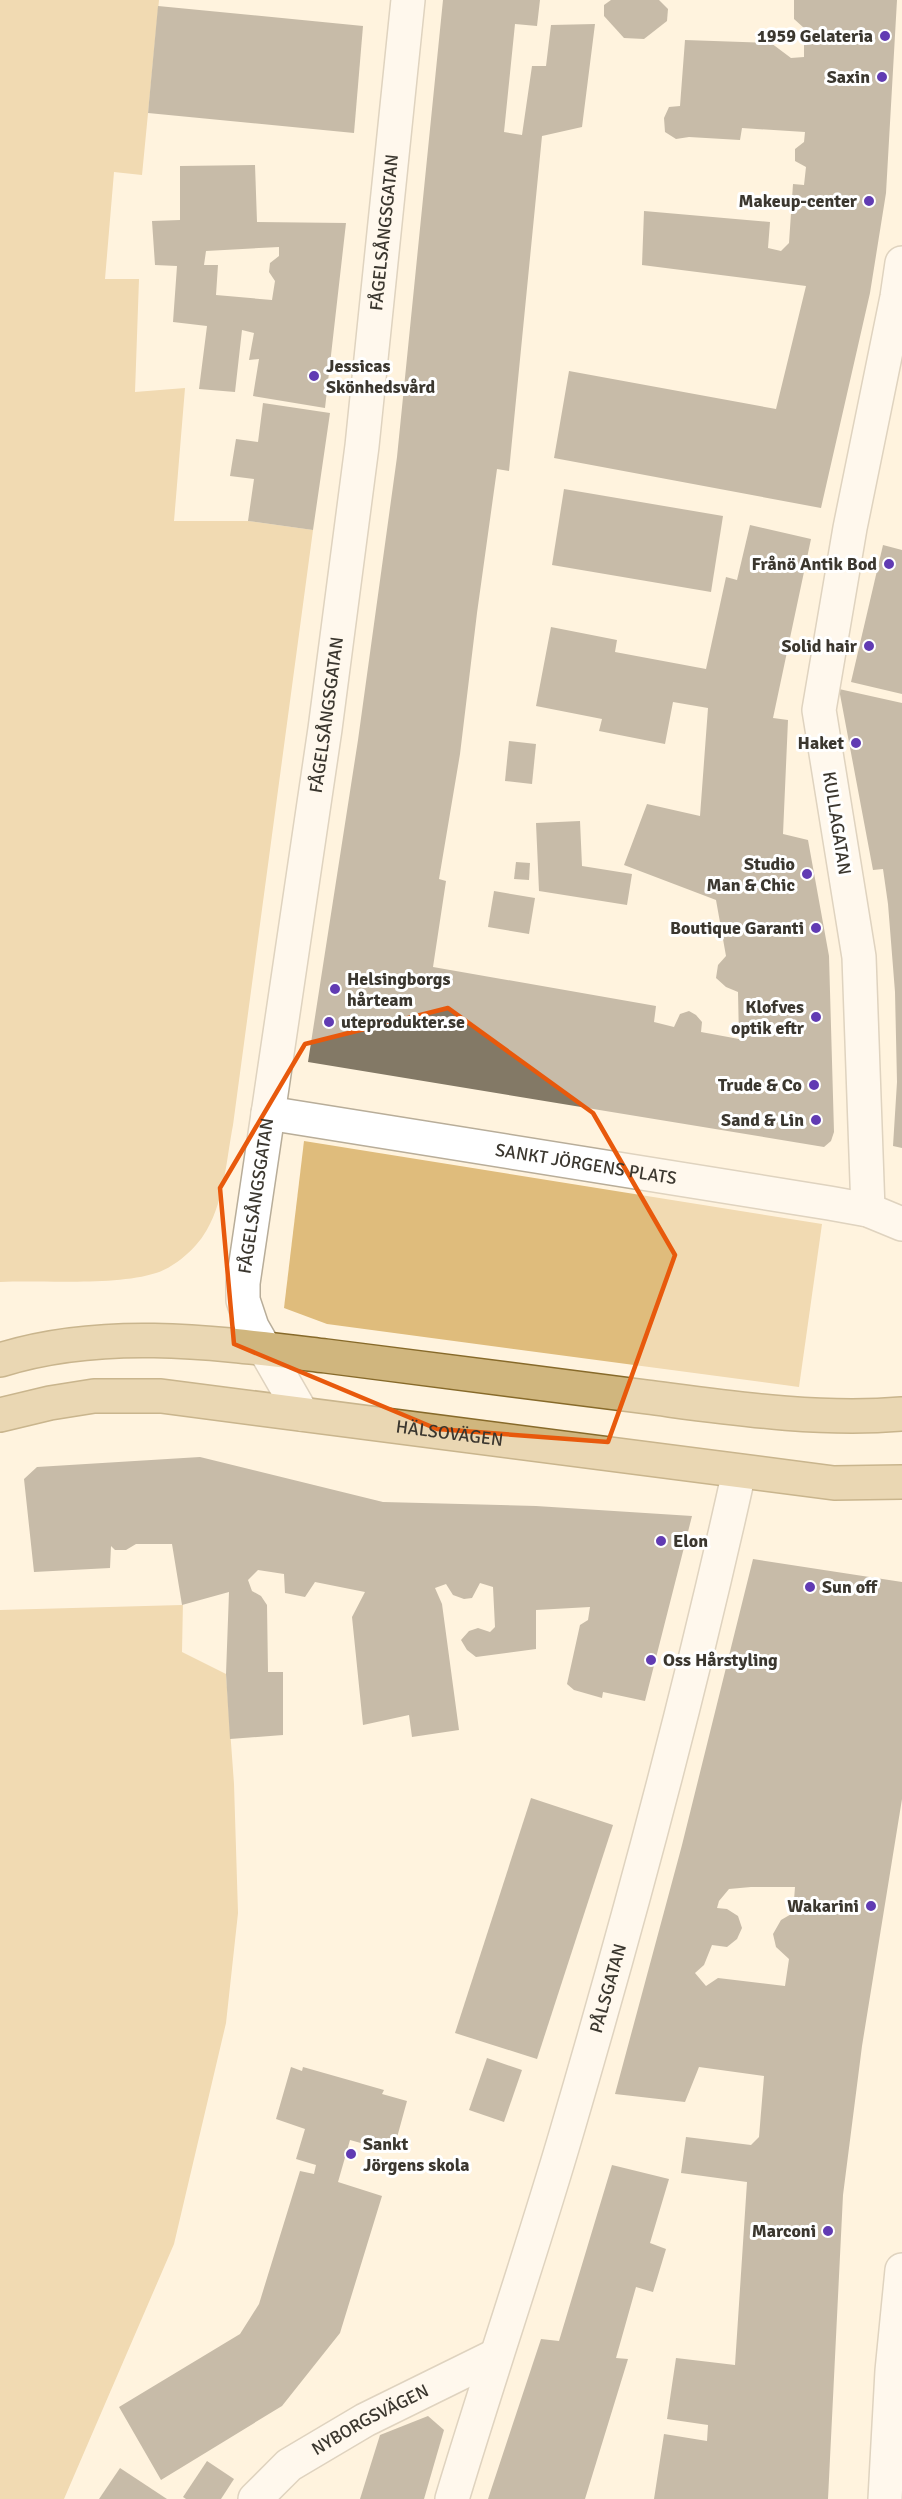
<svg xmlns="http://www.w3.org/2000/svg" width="902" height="2499" font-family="Signika,sans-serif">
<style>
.green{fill:#dfbc7c}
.building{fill:#837966;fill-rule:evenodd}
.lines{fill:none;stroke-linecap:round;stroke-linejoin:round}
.minor-casing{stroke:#b8ad99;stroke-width:36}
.major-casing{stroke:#876a2a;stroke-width:36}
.minor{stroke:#fff;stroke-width:33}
.major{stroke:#d0b67e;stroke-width:33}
.marked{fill:none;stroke:#e8590c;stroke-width:4.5;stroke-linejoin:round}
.poi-dot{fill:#613bb3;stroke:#fff;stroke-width:2}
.labels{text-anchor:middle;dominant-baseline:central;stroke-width:6;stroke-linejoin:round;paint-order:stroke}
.poi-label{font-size:18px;font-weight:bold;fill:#3b372f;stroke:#fff;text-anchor:end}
.street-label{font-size:18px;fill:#3b372f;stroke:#fff}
</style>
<rect width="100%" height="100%" fill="#fff3de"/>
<g class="green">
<path d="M 0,0 L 159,0 L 142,175 L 114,172 L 105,279 L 139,279 L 135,392 L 185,388 L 174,521 L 248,521 L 313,530 L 233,1125 C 226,1161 224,1206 203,1236 C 193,1251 173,1268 156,1273 C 116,1286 44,1280 0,1282 Z"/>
<path d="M 304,1141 L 822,1224 L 799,1387 L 327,1324 L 284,1308 Z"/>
<path d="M 183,1600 L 182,1652 L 226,1674 L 234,1784 L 238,1913 L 226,2023 L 174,2244 L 64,2499 L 0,2499 L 0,1610 L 182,1605 Z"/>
</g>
<g class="building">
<path d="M 443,0 L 540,0 L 537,26 L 515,24 L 504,132 L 522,135 L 532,66 L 546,66 L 551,25 L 595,24 L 582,127 L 542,136 L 509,471 L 497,469 L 477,613 L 460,754 L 439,879 L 446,881 L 433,967 L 656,1006 L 654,1022 L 674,1027 L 680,1014 L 689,1011 L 696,1015 L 702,1022 L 701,1032 L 739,1039 L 738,992 L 726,987 L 716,978 L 718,965 L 726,956 L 716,900 L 624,865 L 647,804 L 700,816 L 708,708 L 673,702 L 665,744 L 599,731 L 602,719 L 536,706 L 551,627 L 617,640 L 615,652 L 706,669 L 726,577 L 737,580 L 750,525 L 811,539 L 773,718 L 788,720 L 783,834 L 808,840 L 829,956 L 834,1132 L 831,1141 L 824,1147 L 308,1062 L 358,740 L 397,457 Z"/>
<path d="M 611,0 L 659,0 L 668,9 L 667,21 L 644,39 L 624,38 L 604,16 L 604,5 Z"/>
<path d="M 794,0 L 897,0 L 886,193 L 870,293 L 821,508 L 554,458 L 569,371 L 776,409 L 806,286 L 642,265 L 644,211 L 770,222 L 768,248 L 781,251 L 789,243 L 793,184 L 804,185 L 806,167 L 795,161 L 795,149 L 804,142 L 805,132 L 742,128 L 740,140 L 689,137 L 676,139 L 665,132 L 664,118 L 669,107 L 680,106 L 685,40 L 771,43 L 791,58 L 804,57 L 804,28 L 794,19 Z"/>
<path d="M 158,6 L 363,26 L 354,133 L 148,113 Z"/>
<path d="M 255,165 L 257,222 L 346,223 L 325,408 L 253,396 L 259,359 L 249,360 L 254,333 L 242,330 L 235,392 L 199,389 L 207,326 L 173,322 L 177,266 L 155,265 L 152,221 L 180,220 L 180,166 ZM 279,247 L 279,256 L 270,263 L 269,272 L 275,281 L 272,300 L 216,295 L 218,265 L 204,265 L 206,251 Z"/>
<path d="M 263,403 L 330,413 L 313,530 L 248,521 L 254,479 L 230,476 L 236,439 L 258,442 Z"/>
<path d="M 564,489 L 723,516 L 711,592 L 552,565 Z"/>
<path d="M 883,545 L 902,550 L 902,694 L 851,682 Z"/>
<path d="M 839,689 L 902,703 L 902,1148 L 893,1146 L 897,1082 L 895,992 L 888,904 L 883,869 L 873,870 Z"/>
<path d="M 509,741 L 536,744 L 532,784 L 505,781 Z"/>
<path d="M 580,821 L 582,866 L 632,874 L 627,905 L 539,891 L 536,823 Z"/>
<path d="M 516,862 L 530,863 L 529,880 L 514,879 Z"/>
<path d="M 494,891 L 535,898 L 529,934 L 488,927 Z"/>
<path d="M 200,1457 L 383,1502 L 536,1506 L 692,1516 L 645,1701 L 603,1692 L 602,1698 L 574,1690 L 567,1684 L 580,1625 L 588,1620 L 590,1607 L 536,1610 L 536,1649 L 476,1657 L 467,1650 L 461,1640 L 469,1631 L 478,1628 L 490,1632 L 495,1627 L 493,1587 L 480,1583 L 472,1598 L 464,1599 L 453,1595 L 446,1584 L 435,1588 L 442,1604 L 459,1730 L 412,1737 L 409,1715 L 363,1725 L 352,1617 L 365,1592 L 315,1582 L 305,1597 L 285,1593 L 284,1574 L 258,1570 L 248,1580 L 252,1591 L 261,1596 L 267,1605 L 268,1672 L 283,1672 L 283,1735 L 230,1739 L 226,1674 L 229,1592 L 182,1605 L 172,1544 L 136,1544 L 126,1550 L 115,1550 L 111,1546 L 110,1568 L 34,1572 L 24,1479 L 37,1467 Z"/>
<path d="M 753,1559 L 902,1582 L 902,1799 L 862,2046 L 843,2195 L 828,2499 L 654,2499 L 664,2434 L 707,2441 L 708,2425 L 667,2419 L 676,2358 L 735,2365 L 747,2182 L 681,2173 L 686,2137 L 751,2145 L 759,2137 L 764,2076 L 699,2067 L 685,2102 L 615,2094 L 682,1845 ZM 751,1887 L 795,1887 L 793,1913 L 781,1920 L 773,1934 L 776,1947 L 789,1959 L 785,1986 L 718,1978 L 706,1986 L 695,1973 L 704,1965 L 712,1945 L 727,1947 L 737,1939 L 742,1928 L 738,1916 L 727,1909 L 717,1908 L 719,1901 L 729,1889 Z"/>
<path d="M 531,1798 L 613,1825 L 537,2059 L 455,2033 Z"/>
<path d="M 487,2058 L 522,2070 L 504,2122 L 469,2110 Z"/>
<path d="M 291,2067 L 302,2071 L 303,2067 L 384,2090 L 382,2094 L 407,2101 L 393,2152 L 350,2140 L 338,2182 L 382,2196 L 340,2333 L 282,2406 L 161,2480 L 119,2407 L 240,2334 L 259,2304 L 300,2171 L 314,2174 L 316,2165 L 296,2159 L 305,2129 L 276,2119 Z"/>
<path d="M 612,2165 L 669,2179 L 650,2243 L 666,2249 L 653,2292 L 636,2287 L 616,2358 L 628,2359 L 585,2499 L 488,2499 L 541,2339 L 559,2341 Z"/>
<path d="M 428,2416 L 444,2430 L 424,2499 L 360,2499 L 380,2435 Z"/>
<path d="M 207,2461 L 234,2479 L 221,2499 L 186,2499 L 183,2497 Z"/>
<path d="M 120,2468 L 167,2499 L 99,2499 Z"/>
</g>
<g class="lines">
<defs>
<g id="minor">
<path id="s1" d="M 268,1113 L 829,1203 L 868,1210 L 902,1224"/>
<path d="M 868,1210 L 859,957 L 819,710 L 850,528 L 897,297 L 902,263"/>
<path id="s2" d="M 302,1414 L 252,1327 L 243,1300 L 243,1283 L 325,729 L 362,446 L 408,0"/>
<path id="s3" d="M 255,2499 L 289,2465 L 365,2420 L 495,2356"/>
<path id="s4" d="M 452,2499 C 489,2376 531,2254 567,2131 C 631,1913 690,1693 739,1472"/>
<path d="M 885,2499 L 892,2371 L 902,2270"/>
</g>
<g id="major">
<path d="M 0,1360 C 106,1327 218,1343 326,1356 C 433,1370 540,1384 647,1397 C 732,1408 817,1421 902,1414"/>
<path id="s5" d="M 0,1415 L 50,1403 L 94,1396 L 161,1396 L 834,1483 L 902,1482"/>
</g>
</defs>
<use href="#minor" class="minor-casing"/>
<use href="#major" class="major-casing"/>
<use href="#minor" class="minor"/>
<use href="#major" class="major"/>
</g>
<path d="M0 0H902V2499H0ZM 448,1008 L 593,1113 L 675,1255 L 608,1442 L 437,1429 L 234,1344 L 220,1188 L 305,1044 Z" fill="#fff3de" fill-opacity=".55" fill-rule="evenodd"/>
<path class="marked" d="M 448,1008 L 593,1113 L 675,1255 L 608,1442 L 437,1429 L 234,1344 L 220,1188 L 305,1044 Z"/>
<g class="poi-dot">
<circle cx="885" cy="36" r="6"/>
<circle cx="882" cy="77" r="6"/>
<circle cx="869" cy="201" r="6"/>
<circle cx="314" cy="376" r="6"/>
<circle cx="889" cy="564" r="6"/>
<circle cx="869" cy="646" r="6"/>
<circle cx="856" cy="743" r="6"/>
<circle cx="807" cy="874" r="6"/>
<circle cx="816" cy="928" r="6"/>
<circle cx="335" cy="989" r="6"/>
<circle cx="816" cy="1017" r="6"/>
<circle cx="329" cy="1022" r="6"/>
<circle cx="814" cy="1085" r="6"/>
<circle cx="816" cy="1120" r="6"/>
<circle cx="661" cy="1541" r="6"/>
<circle cx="810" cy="1587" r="6"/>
<circle cx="651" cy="1660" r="6"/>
<circle cx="871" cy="1906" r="6"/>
<circle cx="351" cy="2154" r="6"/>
<circle cx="828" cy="2231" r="6"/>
</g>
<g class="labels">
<g class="poi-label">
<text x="873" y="36">1959 Gelateria</text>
<text x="870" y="77">Saxin</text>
<text x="857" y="201">Makeup-center</text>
<text x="326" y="366" text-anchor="start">Jessicas<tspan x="326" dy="21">Skönhedsvård</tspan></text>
<text x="877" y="564">Frånö Antik Bod</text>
<text x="857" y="646">Solid hair</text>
<text x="844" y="743">Haket</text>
<text x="795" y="864">Studio<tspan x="795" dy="21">Man &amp; Chic</tspan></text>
<text x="804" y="928">Boutique Garanti</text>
<text x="347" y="979" text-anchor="start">Helsingborgs<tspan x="347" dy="21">hårteam</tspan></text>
<text x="804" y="1007">Klofves<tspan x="804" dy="21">optik eftr</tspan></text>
<text x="341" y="1022" text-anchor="start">uteprodukter.se</text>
<text x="802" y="1085">Trude &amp; Co</text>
<text x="804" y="1120">Sand &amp; Lin</text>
<text x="673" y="1541" text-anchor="start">Elon</text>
<text x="822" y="1587" text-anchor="start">Sun off</text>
<text x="663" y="1660" text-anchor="start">Oss Hårstyling</text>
<text x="859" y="1906">Wakarini</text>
<text x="363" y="2144" text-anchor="start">Sankt<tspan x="363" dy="21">Jörgens skola</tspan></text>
<text x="816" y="2231">Marconi</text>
</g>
<g class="street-label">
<text stroke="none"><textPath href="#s2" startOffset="1206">FÅGELSÅNGSGATAN</textPath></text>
<text stroke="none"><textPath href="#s2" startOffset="720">FÅGELSÅNGSGATAN</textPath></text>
<text transform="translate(837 823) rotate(81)">KULLAGATAN</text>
<text stroke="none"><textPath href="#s1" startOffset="322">SANKT JÖRGENS PLATS</textPath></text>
<text stroke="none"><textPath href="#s2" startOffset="234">FÅGELSÅNGSGATAN</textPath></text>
<text stroke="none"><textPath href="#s5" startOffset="454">HÄLSOVÄGEN</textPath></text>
<text stroke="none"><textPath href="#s4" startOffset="534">PÅLSGATAN</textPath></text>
<text stroke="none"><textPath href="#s3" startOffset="141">NYBORGSVÄGEN</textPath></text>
</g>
</g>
</svg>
